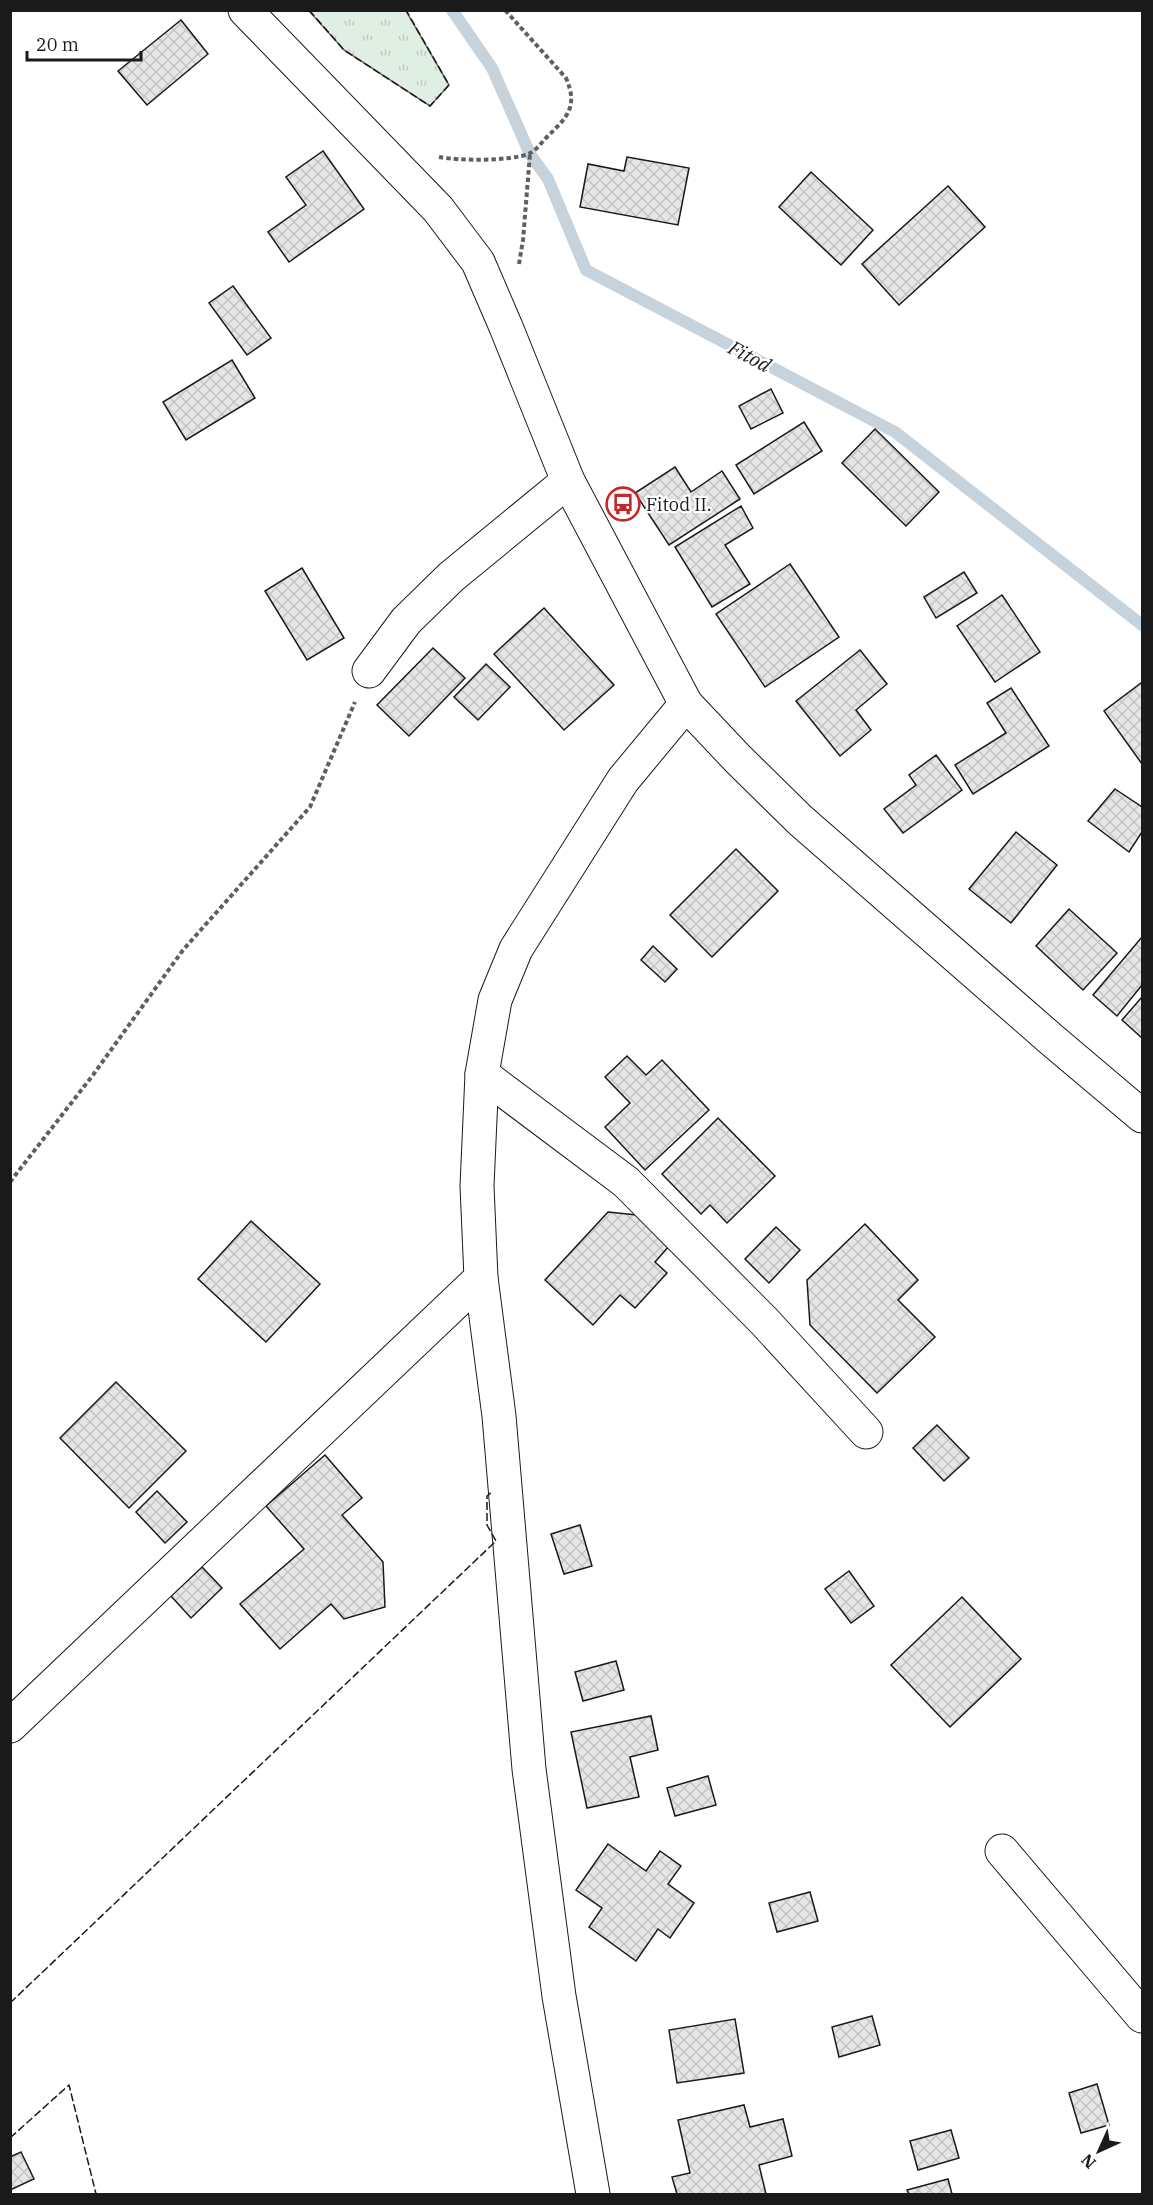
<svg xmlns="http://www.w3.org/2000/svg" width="1153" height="2205" font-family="'IBM Plex Serif',serif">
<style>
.grass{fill:url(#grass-tufts);stroke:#6a6a6a;stroke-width:1.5}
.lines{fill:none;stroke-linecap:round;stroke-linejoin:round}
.stream{stroke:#c6d2dc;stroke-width:12}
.building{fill:url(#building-cross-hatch);stroke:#1a1a1a;stroke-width:1.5}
.street-casing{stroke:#1a1a1a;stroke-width:35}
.secondary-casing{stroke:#1a1a1a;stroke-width:35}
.path{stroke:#5f5f5f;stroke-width:4;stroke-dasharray:4.5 3;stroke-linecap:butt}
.street{stroke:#fff;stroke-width:33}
.secondary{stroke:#fff;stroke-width:33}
.fence{stroke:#1a1a1a;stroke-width:1.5;stroke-dasharray:8 3;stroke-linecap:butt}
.labels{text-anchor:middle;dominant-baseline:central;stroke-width:4.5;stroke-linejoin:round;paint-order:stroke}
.poi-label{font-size:18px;fill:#1a1a1a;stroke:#fff;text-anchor:start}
.water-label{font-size:20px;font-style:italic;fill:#1a1a1a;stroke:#fff}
</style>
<defs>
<pattern id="grass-tufts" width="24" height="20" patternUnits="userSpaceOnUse" patternTransform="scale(1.5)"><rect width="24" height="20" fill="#e0efe3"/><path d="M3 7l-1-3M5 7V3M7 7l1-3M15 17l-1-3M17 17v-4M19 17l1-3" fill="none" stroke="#c0ccc2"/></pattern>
<pattern id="building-cross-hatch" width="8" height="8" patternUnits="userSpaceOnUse" patternTransform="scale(1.5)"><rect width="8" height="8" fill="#e6e6e6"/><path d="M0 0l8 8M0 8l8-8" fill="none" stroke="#c5c5c5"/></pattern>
</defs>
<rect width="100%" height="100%" fill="#fff"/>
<path class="grass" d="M 309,11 L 406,11 L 449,85 L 430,106 L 344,50 Z"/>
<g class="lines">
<path class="stream" d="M 452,10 L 492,68 L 530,154 L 548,179 L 586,270 L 895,432 L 1142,625"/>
</g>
<g class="building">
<path d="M 181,20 L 208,54 L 147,105 L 118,71 Z"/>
<path d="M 323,151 L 364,209 L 289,262 L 268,232 L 306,205 L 286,177 Z"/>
<path d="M 627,157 L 689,168 L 678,225 L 580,207 L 588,164 L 624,171 Z"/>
<path d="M 811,172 L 873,230 L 841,265 L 779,207 Z"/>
<path d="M 948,186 L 985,227 L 899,305 L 862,264 Z"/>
<path d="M 233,286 L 271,338 L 247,355 L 209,303 Z"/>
<path d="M 232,360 L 255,398 L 186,440 L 163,402 Z"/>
<path d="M 771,389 L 783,413 L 751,429 L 739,406 Z"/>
<path d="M 804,422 L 822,451 L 754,494 L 736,465 Z"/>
<path d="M 875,429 L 939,492 L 906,526 L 842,463 Z"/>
<path d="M 675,467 L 691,492 L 722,471 L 740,499 L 669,545 L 635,493 Z"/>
<path d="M 741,506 L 753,528 L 725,545 L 750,584 L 712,607 L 675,547 Z"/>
<path d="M 790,564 L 839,637 L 765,687 L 716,614 Z"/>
<path d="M 302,568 L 344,638 L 307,660 L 265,591 Z"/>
<path d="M 964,572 L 977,593 L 936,618 L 924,597 Z"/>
<path d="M 1002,595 L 1040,652 L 995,682 L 957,626 Z"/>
<path d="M 544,608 L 614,685 L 564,730 L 494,654 Z"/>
<path d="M 433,648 L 465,678 L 409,736 L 377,705 Z"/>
<path d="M 860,650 L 887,684 L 856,710 L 871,730 L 840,756 L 796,701 Z"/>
<path d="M 486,664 L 510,687 L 478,720 L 454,697 Z"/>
<path d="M 1141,683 L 1142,684 L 1142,764 L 1104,711 Z"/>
<path d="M 1011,688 L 1049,746 L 973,794 L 955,765 L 1006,733 L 987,703 Z"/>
<path d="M 936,755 L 962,790 L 903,833 L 884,809 L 916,785 L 909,775 Z"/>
<path d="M 1115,789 L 1142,807 L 1142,832 L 1129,852 L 1088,821 Z"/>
<path d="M 1016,832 L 1057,865 L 1011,923 L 969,889 Z"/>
<path d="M 736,849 L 778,891 L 712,957 L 670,915 Z"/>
<path d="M 1069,909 L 1117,953 L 1083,990 L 1036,946 Z"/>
<path d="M 1142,937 L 1142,985 L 1117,1016 L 1093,995 Z"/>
<path d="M 653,946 L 677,969 L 665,982 L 641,960 Z"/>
<path d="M 1142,997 L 1142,1038 L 1122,1020 Z"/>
<path d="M 627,1056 L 646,1075 L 662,1060 L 709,1110 L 645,1170 L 605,1127 L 630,1103 L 605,1077 Z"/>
<path d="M 718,1118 L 775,1176 L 727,1223 L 710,1205 L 701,1214 L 662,1174 Z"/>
<path d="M 608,1212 L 637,1215 L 670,1245 L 655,1262 L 667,1273 L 635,1308 L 620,1295 L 593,1325 L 545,1280 Z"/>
<path d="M 251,1221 L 320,1284 L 266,1342 L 198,1279 Z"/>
<path d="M 865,1224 L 918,1280 L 898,1300 L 935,1337 L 877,1393 L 810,1325 L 807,1280 Z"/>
<path d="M 776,1227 L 800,1250 L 769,1283 L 745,1259 Z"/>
<path d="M 116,1382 L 186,1451 L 129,1508 L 60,1438 Z"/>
<path d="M 937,1425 L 969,1458 L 944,1481 L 913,1448 Z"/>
<path d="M 325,1455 L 362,1498 L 342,1515 L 383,1562 L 385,1607 L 344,1619 L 331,1604 L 280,1649 L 240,1604 L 304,1549 L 266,1506 Z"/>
<path d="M 157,1491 L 187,1522 L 165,1543 L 136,1512 Z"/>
<path d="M 580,1525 L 592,1566 L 564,1574 L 551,1534 Z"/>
<path d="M 202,1567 L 222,1588 L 191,1618 L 171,1596 Z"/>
<path d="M 849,1571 L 874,1606 L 851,1623 L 825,1589 Z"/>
<path d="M 962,1597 L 1021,1659 L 950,1727 L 891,1665 Z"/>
<path d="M 616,1661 L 624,1690 L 583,1701 L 575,1672 Z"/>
<path d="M 651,1716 L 658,1750 L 630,1757 L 639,1797 L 587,1808 L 571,1732 Z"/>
<path d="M 708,1776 L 716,1805 L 675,1816 L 667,1788 Z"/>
<path d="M 608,1844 L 646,1871 L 660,1851 L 681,1866 L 668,1884 L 694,1903 L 670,1938 L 658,1929 L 636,1961 L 589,1927 L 602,1908 L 576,1890 Z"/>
<path d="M 810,1892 L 818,1921 L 777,1932 L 769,1903 Z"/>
<path d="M 872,2016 L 880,2045 L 839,2057 L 832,2027 Z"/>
<path d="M 735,2019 L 744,2073 L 677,2083 L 669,2030 Z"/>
<path d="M 1097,2084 L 1109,2125 L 1081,2133 L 1069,2093 Z"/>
<path d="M 744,2105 L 750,2127 L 783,2119 L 792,2156 L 759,2165 L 766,2194 L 677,2194 L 672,2177 L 690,2173 L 678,2120 Z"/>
<path d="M 951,2130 L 959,2158 L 918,2170 L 910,2141 Z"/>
<path d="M 21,2152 L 34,2179 L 10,2190 L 10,2157 Z"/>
<path d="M 948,2179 L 952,2194 L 909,2194 L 907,2190 Z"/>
</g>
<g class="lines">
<defs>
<g id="street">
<path d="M 369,671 L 406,621 L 451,577 L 568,481"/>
<path d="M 482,1074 L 626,1182 L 764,1321 L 866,1432"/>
<path d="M 10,1726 L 481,1278"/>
<path d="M 1002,1851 L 1142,2016"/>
<path d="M 593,2194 L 559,1996 L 529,1769 L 499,1416 L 481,1278 L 477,1186 L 482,1074 L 495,1000 L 516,949 L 623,780 L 686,704"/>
</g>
<path id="secondary" d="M 245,10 L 438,209 L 478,262 L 506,327 L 568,481 L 686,704 L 738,759 L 800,820 L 1052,1040 L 1142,1116"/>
</defs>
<use href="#street" class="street-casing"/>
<use href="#secondary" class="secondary-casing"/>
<g class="path">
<path d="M 439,157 C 459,161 510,161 528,154 C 535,152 541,143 546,138 C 566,118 579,108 566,78 L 505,10"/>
<path d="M 519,264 L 523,240 L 530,154"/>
<path d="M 10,1182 L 93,1075 L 183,950 L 310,807 L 355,702"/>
</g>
<use href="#street" class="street"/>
<use href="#secondary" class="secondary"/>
<g class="fence">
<path d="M 309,10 L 344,50 L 430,106 L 449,85 L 406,10"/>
<path d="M 10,2003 L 496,1541 L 487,1525 L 487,1496 L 493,1491"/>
<path d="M 10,2138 L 69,2085 L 96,2194"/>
</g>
</g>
<defs>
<symbol id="bus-ring" viewBox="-11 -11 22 22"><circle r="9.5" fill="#fff" stroke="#c62828" stroke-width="1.5"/><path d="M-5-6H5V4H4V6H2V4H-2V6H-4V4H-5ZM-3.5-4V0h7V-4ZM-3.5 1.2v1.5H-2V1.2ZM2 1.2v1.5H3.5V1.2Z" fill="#c62828"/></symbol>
</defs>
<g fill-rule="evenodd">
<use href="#bus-ring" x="604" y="485" width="38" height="38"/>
</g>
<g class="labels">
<g class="poi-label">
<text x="646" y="504">Fitod II.</text>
</g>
<g class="water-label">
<text transform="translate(750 356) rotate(28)">Fitod</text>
</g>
</g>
<rect width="1153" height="2205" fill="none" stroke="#1a1a1a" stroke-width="24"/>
<g transform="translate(1099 2151) rotate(225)" stroke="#ffffff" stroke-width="4.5" paint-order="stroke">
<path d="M0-4.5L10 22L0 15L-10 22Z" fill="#1a1a1a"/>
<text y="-9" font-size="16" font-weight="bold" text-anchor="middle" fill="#1a1a1a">N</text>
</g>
<path d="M27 51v9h114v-9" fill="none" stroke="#1a1a1a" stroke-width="3"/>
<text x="36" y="51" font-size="18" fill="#1a1a1a" stroke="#ffffff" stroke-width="4.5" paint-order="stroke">20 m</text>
</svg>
